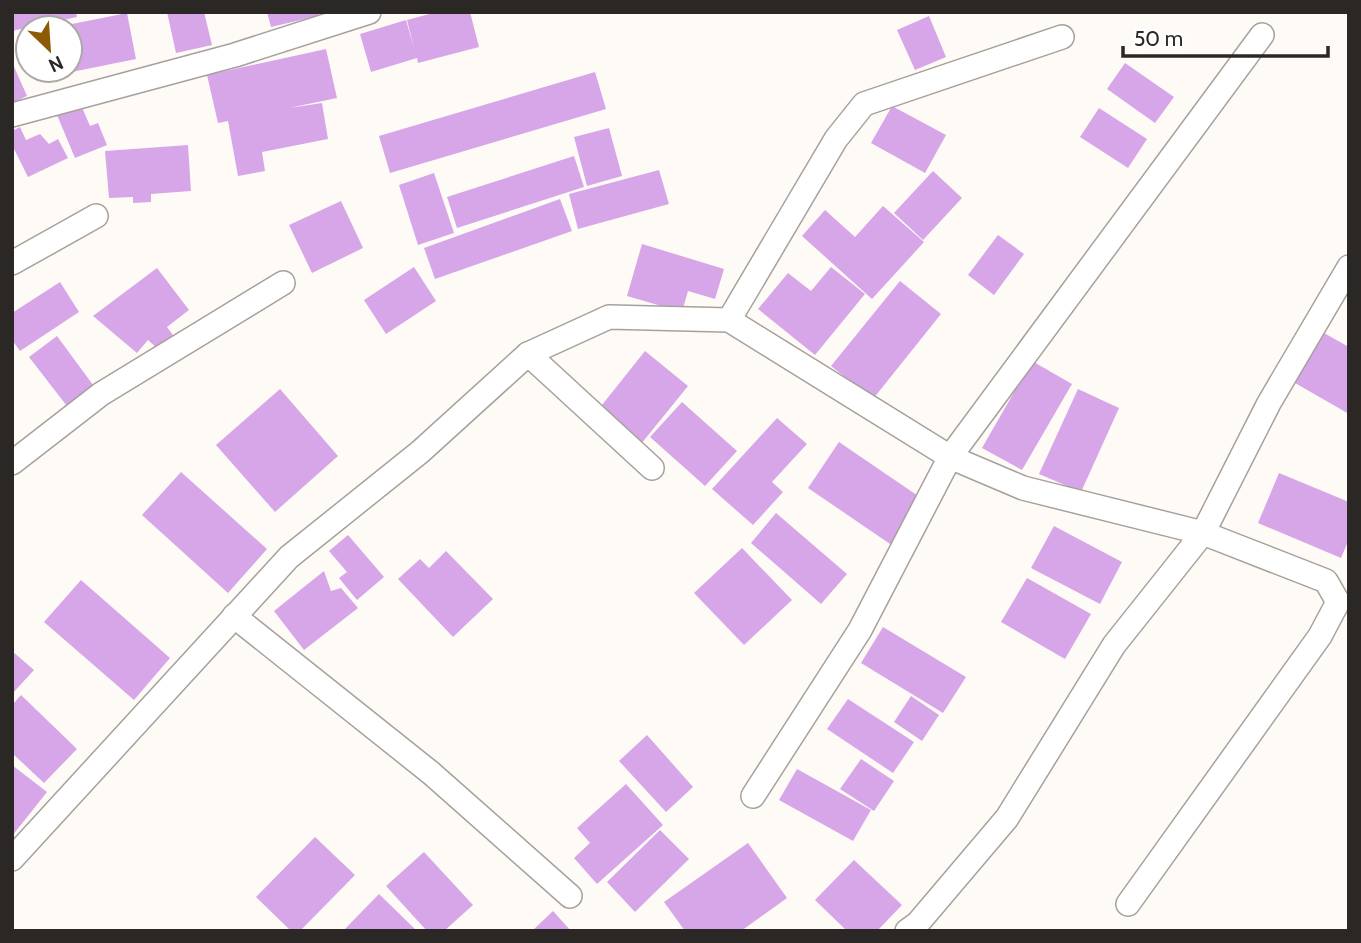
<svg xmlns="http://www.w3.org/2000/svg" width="1361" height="943" font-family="Cabin,sans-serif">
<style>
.building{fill:#d7a6e9}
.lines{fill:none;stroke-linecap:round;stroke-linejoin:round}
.street-casing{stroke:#a6a19c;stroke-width:26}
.street{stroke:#fff;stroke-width:23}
</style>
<rect width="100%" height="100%" fill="#fefaf5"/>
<g class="building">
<path d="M 12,12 L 76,12 L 77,17 L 12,31 Z"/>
<path d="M 167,12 L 204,12 L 212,45 L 176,53 Z"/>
<path d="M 267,12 L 318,12 L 318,16 L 271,27 Z"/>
<path d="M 437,12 L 470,12 L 479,47 L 418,63 L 417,58 L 371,72 L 360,34 L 406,20 L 414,48 L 407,20 Z"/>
<path d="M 127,13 L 136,59 L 47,77 L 46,70 L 70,70 L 70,28 L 57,27 Z"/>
<path d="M 929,16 L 946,57 L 915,70 L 897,30 Z"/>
<path d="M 326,49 L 337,98 L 289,108 L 322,103 L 328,139 L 262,152 L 265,171 L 238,176 L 228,121 L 218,123 L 207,75 Z"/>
<path d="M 12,62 L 27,96 L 12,103 Z"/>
<path d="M 1125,63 L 1174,97 L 1155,123 L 1107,89 Z"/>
<path d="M 595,72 L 606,109 L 390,173 L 379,136 Z"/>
<path d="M 81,105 L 90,126 L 98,123 L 107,145 L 75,158 L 57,115 Z"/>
<path d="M 892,106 L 946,135 L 925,173 L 871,143 Z"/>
<path d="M 1099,108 L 1147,139 L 1128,168 L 1080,137 Z"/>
<path d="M 20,127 L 26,140 L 40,134 L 49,144 L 58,139 L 68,158 L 28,177 L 12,145 L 12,131 Z"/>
<path d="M 609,128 L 622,176 L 587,186 L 574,137 Z"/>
<path d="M 188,145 L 191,191 L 151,194 L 151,202 L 133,203 L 133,197 L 109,198 L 105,151 Z"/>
<path d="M 574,156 L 584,187 L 457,228 L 447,197 Z"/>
<path d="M 659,170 L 669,204 L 578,229 L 569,194 Z"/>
<path d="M 933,171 L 962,198 L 923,240 L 894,213 Z"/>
<path d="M 434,173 L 454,233 L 418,245 L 399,185 Z"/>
<path d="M 560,199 L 572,231 L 435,279 L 424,248 Z"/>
<path d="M 341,201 L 363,248 L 312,273 L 289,225 Z"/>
<path d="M 883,206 L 924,242 L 872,299 L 802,236 L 825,210 L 855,237 Z"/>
<path d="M 998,235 L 1024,254 L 994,295 L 968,275 Z"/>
<path d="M 642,244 L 724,269 L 715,299 L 688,291 L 682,312 L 627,296 Z"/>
<path d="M 414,267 L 436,301 L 386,334 L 364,300 Z"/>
<path d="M 831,267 L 865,294 L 815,355 L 758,309 L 788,273 L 811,291 Z"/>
<path d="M 157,268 L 189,310 L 167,327 L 175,338 L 159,350 L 148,340 L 137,353 L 93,316 Z"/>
<path d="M 900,281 L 941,314 L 873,399 L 831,366 Z"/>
<path d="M 60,282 L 79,312 L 20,351 L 12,340 L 12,313 Z"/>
<path d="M 1324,333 L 1349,347 L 1349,414 L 1295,383 Z"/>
<path d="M 57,336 L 96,389 L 70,410 L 29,357 Z"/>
<path d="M 645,351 L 688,386 L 641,444 L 598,410 Z"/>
<path d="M 1032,361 L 1072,384 L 1022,470 L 982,448 Z"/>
<path d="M 280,389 L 338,456 L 275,512 L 216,445 Z"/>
<path d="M 1078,389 L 1119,408 L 1081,492 L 1039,474 Z"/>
<path d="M 682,402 L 737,451 L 705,486 L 650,437 Z"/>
<path d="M 777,418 L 807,444 L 772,482 L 783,492 L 753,525 L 712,489 Z"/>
<path d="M 839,442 L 924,500 L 893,546 L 808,488 Z"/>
<path d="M 181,472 L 267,549 L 228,593 L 142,515 Z"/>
<path d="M 1279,473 L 1349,502 L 1349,539 L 1341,558 L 1258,523 Z"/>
<path d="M 776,513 L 847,574 L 821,604 L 751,543 Z"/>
<path d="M 1054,526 L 1122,562 L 1100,604 L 1031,568 Z"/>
<path d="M 348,535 L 384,577 L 357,600 L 339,578 L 347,572 L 329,551 Z"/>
<path d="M 742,548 L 792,600 L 744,645 L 694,593 Z"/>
<path d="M 446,551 L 493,599 L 453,637 L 398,579 L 420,559 L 429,568 Z"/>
<path d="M 324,571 L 331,591 L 341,588 L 358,608 L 304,650 L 274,611 Z"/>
<path d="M 1027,578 L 1091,614 L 1065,659 L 1001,622 Z"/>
<path d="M 81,580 L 170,658 L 134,700 L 44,622 Z"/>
<path d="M 883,627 L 966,677 L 943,713 L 861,663 Z"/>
<path d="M 12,651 L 34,670 L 12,694 Z"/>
<path d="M 21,695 L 77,749 L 44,783 L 12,753 L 12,705 Z"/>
<path d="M 911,696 L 939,715 L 922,741 L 894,722 Z"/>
<path d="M 848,699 L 914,742 L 893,773 L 827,729 Z"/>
<path d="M 647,735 L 693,787 L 666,812 L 619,761 Z"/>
<path d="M 861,759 L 894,781 L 874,811 L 840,789 Z"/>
<path d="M 12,765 L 47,792 L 12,836 Z"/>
<path d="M 797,769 L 871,810 L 853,841 L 779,800 Z"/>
<path d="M 626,784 L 663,825 L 597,884 L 574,858 L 590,843 L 577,828 Z"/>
<path d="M 660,830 L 689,859 L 635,912 L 607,882 Z"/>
<path d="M 315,837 L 355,875 L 300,931 L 291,931 L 256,897 Z"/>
<path d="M 748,843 L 787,898 L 741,931 L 685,931 L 664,902 Z"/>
<path d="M 424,852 L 473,905 L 444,931 L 427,931 L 386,886 Z"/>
<path d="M 854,860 L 902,905 L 877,931 L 847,931 L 815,900 Z"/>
<path d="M 379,894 L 417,931 L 343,931 Z"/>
<path d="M 553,911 L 571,931 L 532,931 Z"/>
</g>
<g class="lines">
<defs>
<g id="street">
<path d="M 12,115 L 235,55 L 369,12"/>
<path d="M 12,263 L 96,216"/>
<path d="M 729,320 L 836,139 L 864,104 L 1062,37"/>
<path d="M 528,354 L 652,468"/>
<path d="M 12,463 L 101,394 L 283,283"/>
<path d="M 234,616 L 431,773 L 570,896"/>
<path d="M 753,796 L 860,630 L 950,457 L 1262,35"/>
<path d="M 12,859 L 289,557 L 420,452 L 528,354 L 609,317 L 729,320 L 950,457 L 1023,488 L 1203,533 L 1326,581 L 1338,602 L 1320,636 L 1128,904"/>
<path d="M 907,931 L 918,923 L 1007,818 L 1114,645 L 1203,533 L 1269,403 L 1349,267"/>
</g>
</defs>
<use href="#street" class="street-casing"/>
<use href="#street" class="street"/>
</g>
<rect width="1361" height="943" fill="none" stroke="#2a2725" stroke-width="28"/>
<g transform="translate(49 49) rotate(155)"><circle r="33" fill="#ffffff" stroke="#aaa9a8" stroke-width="2"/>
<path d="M0-5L12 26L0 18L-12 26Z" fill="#8d5a06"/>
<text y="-10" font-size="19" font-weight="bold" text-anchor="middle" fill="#2a2725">N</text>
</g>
<path d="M1123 46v10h205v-10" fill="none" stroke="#2a2725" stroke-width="3.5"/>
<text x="1134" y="46" font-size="21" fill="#2a2725" stroke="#ffffff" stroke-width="5" paint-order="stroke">50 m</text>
</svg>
